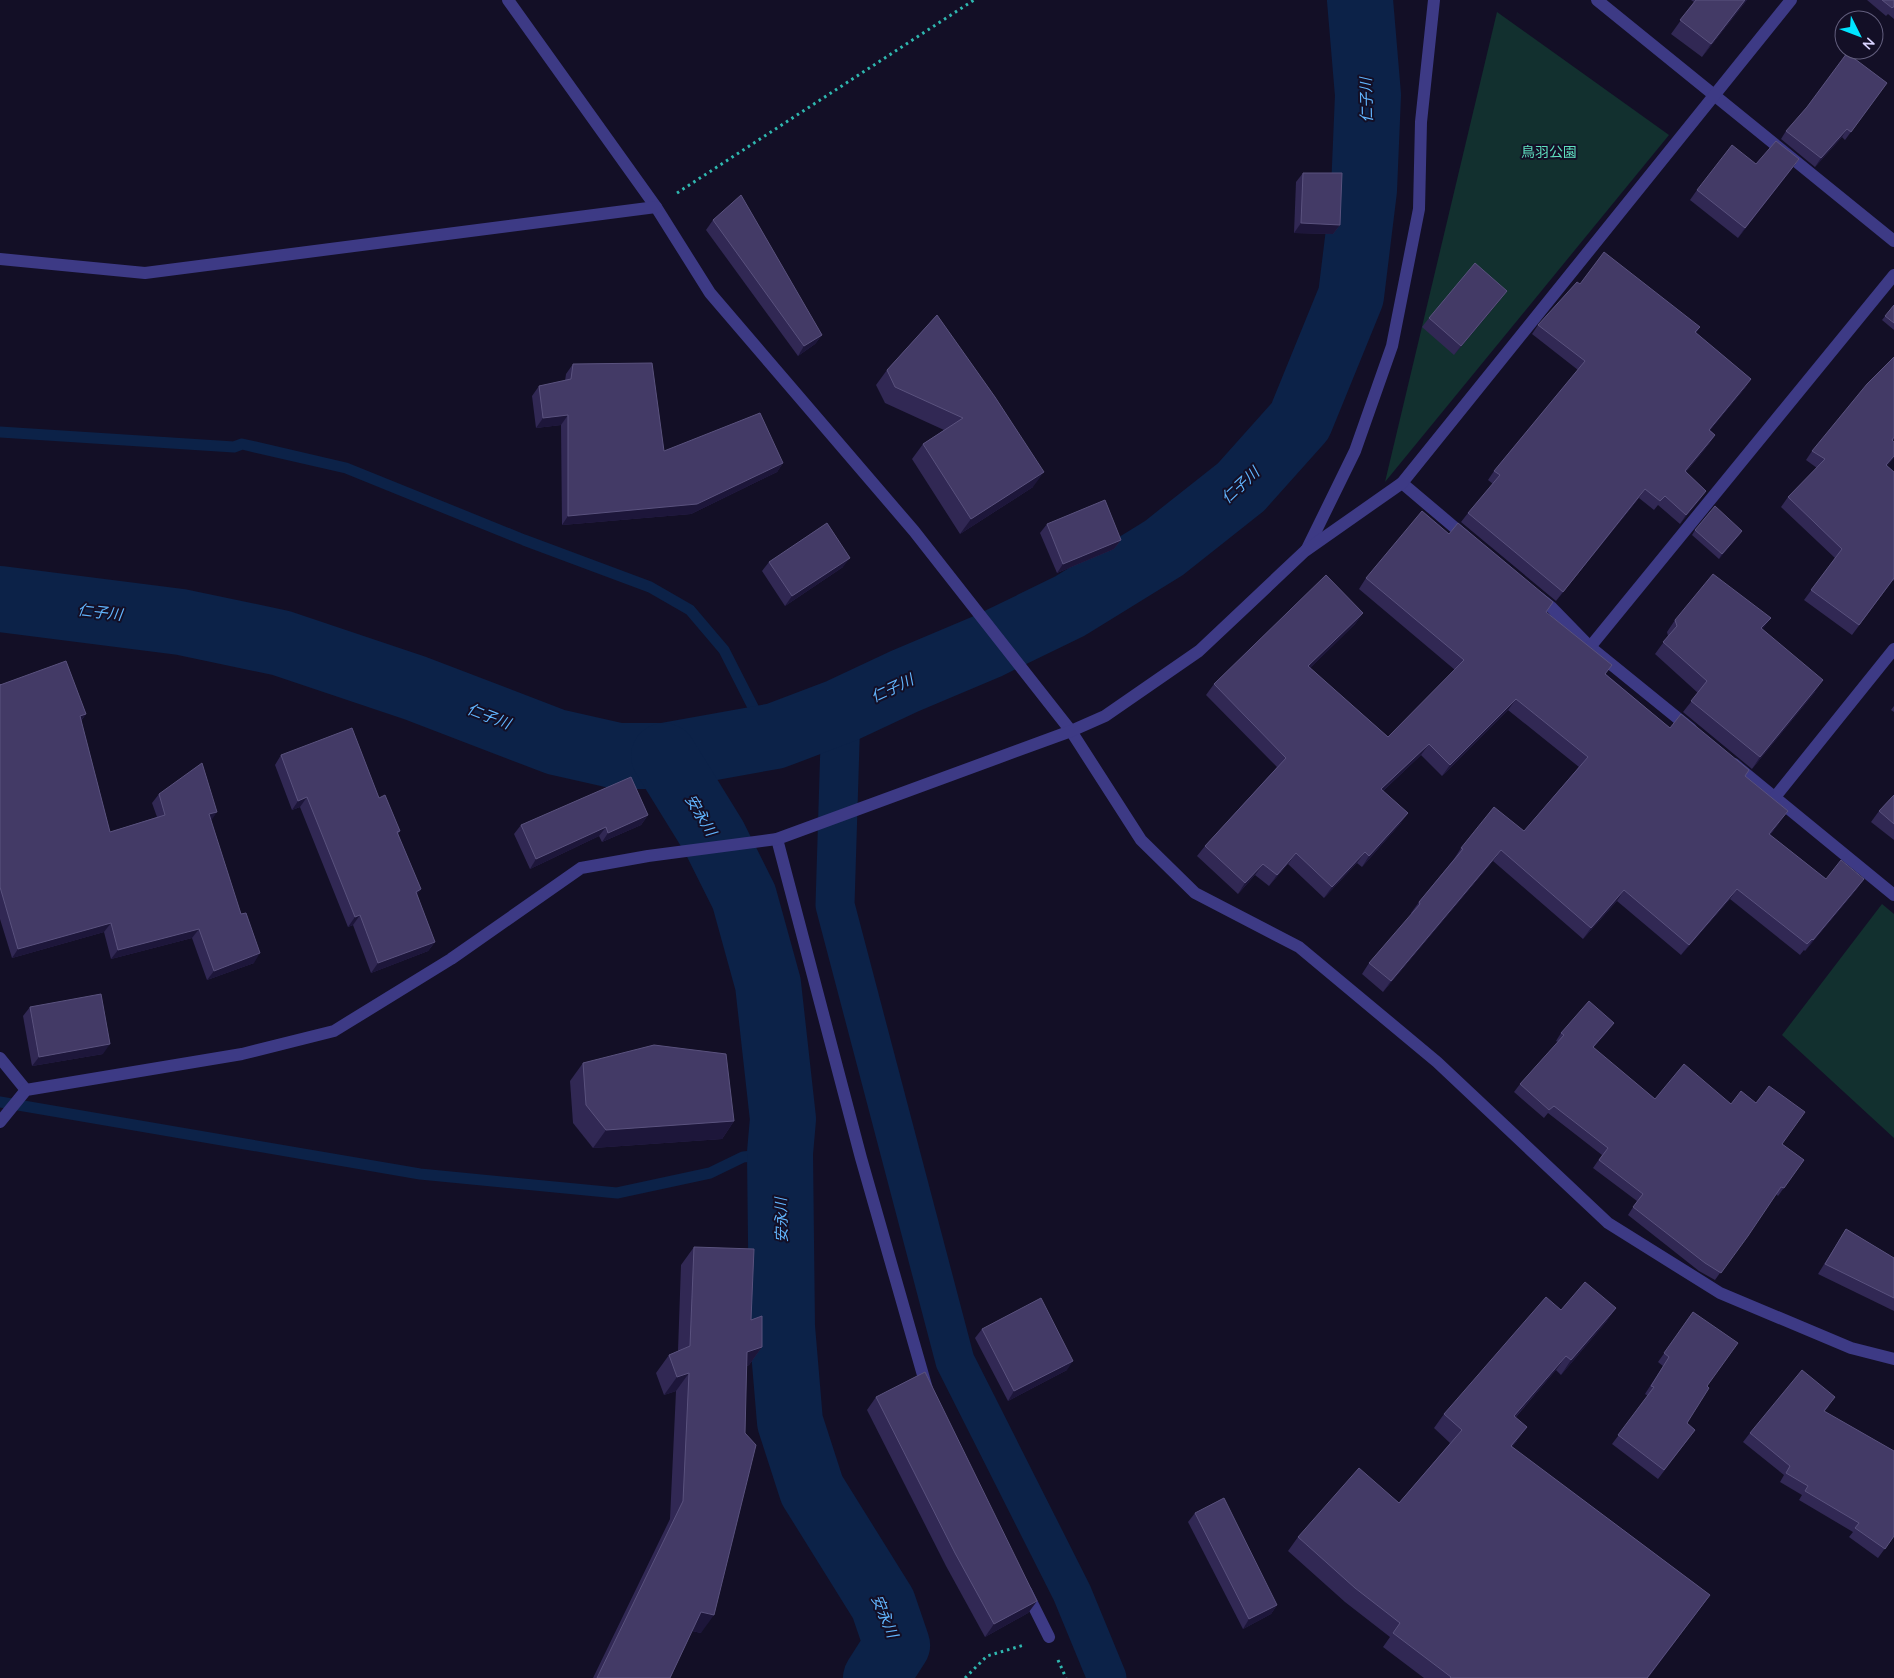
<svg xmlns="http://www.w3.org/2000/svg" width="1894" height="1678" font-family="Quicksand,'Noto Sans JP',sans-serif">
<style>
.green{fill:#12302f}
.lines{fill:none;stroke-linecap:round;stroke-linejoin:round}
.stream{stroke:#0c2248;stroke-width:11}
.canal{stroke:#0c2248;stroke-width:39}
.river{stroke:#0c2248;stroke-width:66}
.path{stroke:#2fb8b0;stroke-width:3;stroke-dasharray:2.5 4;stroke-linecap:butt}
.minor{stroke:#3d3a85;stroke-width:12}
.wall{fill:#312854}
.shaded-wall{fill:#1d163a}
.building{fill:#433a66;stroke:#5a527e}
.labels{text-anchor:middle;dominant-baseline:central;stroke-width:4;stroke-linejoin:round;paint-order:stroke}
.park-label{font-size:14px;fill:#5fe0c0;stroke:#130f26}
.water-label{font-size:15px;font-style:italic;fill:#62b6ff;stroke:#130f26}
</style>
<rect width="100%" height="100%" fill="#130f26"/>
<g class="green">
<path d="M 1497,12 L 1669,135 L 1385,482 Z"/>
<path d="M 1882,904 L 1894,914 L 1894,1138 L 1782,1035 Z"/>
</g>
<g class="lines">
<g class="stream">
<path d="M 0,432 L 234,447 L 242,444 L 346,468 L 524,540 L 650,587 L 690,610 L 724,650 L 755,711 L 775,736"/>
<path d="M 0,1102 L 420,1174 L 617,1193 L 710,1173 L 743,1157 L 780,1153"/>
</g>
<path class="canal" d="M 841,711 L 835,905 L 955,1361 L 1072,1593 L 1107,1678"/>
<g class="river">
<path d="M 0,599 L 181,622 L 281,643 L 415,688 L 556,742 L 618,756 L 664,756 L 775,736 L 841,711 L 905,681 L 988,646 L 1070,606 L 1164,548 L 1241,487 L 1300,421 L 1351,296 L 1364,190 L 1368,95 L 1360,0"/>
<path d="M 664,756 L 714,837 L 744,897 L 768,984 L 783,1119 L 780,1153 L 782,1327 L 790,1422 L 812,1490 L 883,1604 L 897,1645 L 876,1678"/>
</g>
<g class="path">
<path d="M 677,193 L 974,0"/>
<path d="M 1058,1660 L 1066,1678"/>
<path d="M 965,1678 L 987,1656 L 1024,1645"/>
</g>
<g class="minor">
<path d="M 508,0 L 656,207 L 710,293 L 914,531 L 1071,731 L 1141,840 L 1195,893 L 1299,947 L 1437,1062 L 1608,1223 L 1720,1293 L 1851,1348 L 1894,1359"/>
<path d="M 1597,0 L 1894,241"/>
<path d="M 0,259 L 145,273 L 656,207"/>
<path d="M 1402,483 L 1467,538"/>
<path d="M 1307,549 L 1355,451 L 1392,346 L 1419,209 L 1421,122 L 1434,0"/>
<path d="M 1538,597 L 1551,607 L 1590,647 L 1691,729"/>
<path d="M 1590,647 L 1894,275"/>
<path d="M 1734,764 L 1894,895"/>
<path d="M 1775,797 L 1894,649"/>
<path d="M 777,839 L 861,1158 L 927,1389"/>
<path d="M 0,1058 L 26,1090"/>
<path d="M 0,1122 L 26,1090 L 242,1054 L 334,1031 L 451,959 L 581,868 L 648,856 L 777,839 L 1071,731 L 1105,716 L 1199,651 L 1305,551 L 1402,483 L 1791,0"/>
<path d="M 1026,1591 L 1049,1637"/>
</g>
</g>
<g class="wall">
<path d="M 1691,0 L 1747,0 L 1702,57 L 1671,34 L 1694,2 Z"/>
<path d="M 1867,0 L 1894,0 L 1894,19 L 1888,14 L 1886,16 Z"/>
<path d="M 1887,83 L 1845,140 L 1842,137 L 1815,167 L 1781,139 L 1786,131 Z"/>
<path d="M 1799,159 L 1738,238 L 1690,200 L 1697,190 L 1756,164 Z"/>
<path d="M 1303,173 L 1340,225 L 1333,234 L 1294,233 L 1296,182 Z"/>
<path d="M 713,220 L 822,335 L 815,344 L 798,356 L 706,230 Z"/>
<path d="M 1580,284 L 1700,327 L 1696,333 L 1751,379 L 1745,388 L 1710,430 L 1715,435 L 1709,444 L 1686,472 L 1706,491 L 1680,524 L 1658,505 L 1654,510 L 1639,498 L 1556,601 L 1461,522 L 1468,513 L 1493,484 L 1488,480 L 1494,471 L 1578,370 L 1532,334 L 1538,325 Z"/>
<path d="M 1507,291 L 1500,300 L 1454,355 L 1422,327 L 1429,318 Z"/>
<path d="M 1894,305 L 1894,330 L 1882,320 Z"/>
<path d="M 937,315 L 1033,487 L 960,534 L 912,459 L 923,444 L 944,430 L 885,403 L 876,385 L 887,370 Z"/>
<path d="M 1894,357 L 1894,439 L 1893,441 L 1887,466 L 1894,472 L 1894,581 L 1893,580 L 1852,635 L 1804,600 L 1835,558 L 1781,507 L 1788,497 L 1817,468 L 1806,460 L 1812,451 Z"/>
<path d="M 573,364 L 664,451 L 783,463 L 777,472 L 691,514 L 562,525 L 561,425 L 536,428 L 532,396 L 539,386 L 565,381 L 566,374 Z"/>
<path d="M 1047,524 L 1121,540 L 1114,549 L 1057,573 L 1040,533 Z"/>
<path d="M 1695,530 L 1742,531 L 1719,559 L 1692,535 Z"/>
<path d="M 769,562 L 843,567 L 785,606 L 762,571 Z"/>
<path d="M 1366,578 L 1546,612 L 1606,674 L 1670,728 L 1745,776 L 1780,822 L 1770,835 L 1826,879 L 1864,879 L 1856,890 L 1805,951 L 1804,950 L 1800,955 L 1730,899 L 1681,955 L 1617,901 L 1583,939 L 1493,861 L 1383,992 L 1362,974 L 1369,963 L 1412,914 L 1411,913 L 1419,902 L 1454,859 L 1461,848 L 1524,831 L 1579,767 L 1508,710 L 1442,776 L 1421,755 L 1383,791 L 1408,813 L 1400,824 L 1362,867 L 1357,863 L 1324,898 L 1288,864 L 1269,886 L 1255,875 L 1238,894 L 1197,856 L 1205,846 L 1277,767 L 1206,695 L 1214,684 L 1363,613 L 1355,624 L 1310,668 L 1388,737 L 1455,670 L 1359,589 Z"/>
<path d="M 1675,620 L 1763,630 L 1815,692 L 1752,769 L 1683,712 L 1698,693 L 1655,654 L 1668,636 L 1667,632 Z"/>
<path d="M 0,684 L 86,714 L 81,721 L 110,832 L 157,817 L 152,803 L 159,794 L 211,821 L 254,963 L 207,980 L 192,938 L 111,959 L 104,932 L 12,958 L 0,919 Z"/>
<path d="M 1894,706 L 1894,712 L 1891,710 Z"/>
<path d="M 281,755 L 379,798 L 400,831 L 398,834 L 417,895 L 435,942 L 428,951 L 371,973 L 353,925 L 348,927 L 300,807 L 292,810 L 275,765 Z"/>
<path d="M 1894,795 L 1894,840 L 1871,822 L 1879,811 Z"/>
<path d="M 648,815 L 641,825 L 602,842 L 599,836 L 530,869 L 514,834 L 521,825 Z"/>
<path d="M 30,1007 L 103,1054 L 32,1066 L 23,1016 Z"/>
<path d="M 1608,1031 L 1593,1048 L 1655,1099 L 1731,1104 L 1782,1144 L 1804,1160 L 1778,1196 L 1776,1194 L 1715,1280 L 1699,1271 L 1628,1215 L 1637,1201 L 1593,1168 L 1602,1155 L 1548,1113 L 1544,1118 L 1514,1092 L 1520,1084 L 1558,1042 L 1556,1041 L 1561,1033 Z"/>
<path d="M 583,1063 L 734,1121 L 722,1139 L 593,1148 L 573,1123 L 570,1081 Z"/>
<path d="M 1846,1229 L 1894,1258 L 1894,1311 L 1818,1274 Z"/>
<path d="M 694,1247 L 751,1320 L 762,1347 L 749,1365 L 747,1366 L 701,1633 L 692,1631 L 670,1678 L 593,1678 L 670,1519 L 676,1391 L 664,1395 L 656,1373 L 669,1355 L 678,1351 L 681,1265 Z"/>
<path d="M 1616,1308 L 1606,1322 L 1561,1375 L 1556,1370 L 1516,1417 L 1517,1441 L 1512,1447 L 1710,1595 L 1648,1678 L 1424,1678 L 1383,1647 L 1390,1637 L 1345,1602 L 1288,1551 L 1298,1537 L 1399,1503 L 1450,1443 L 1434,1428 L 1444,1414 L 1561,1310 Z"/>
<path d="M 1693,1312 L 1707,1386 L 1687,1423 L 1689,1438 L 1658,1479 L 1612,1444 L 1648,1396 L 1645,1394 L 1663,1366 L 1658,1362 Z"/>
<path d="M 982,1329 L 1067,1370 L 1008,1401 L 975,1338 Z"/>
<path d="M 876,1397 L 1037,1601 L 1028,1613 L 985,1637 L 946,1566 L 867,1410 Z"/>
<path d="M 1829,1406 L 1824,1412 L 1894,1536 L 1878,1558 L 1849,1537 L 1853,1532 L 1799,1500 L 1802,1495 L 1780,1482 L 1784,1475 L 1743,1442 L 1750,1433 Z"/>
<path d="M 1195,1513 L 1277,1605 L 1271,1614 L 1243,1629 L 1188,1522 Z"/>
</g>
<g class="shaded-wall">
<path d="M 1745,0 L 1747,0 L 1702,57 L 1711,44 Z"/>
<path d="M 1847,129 L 1842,137 L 1815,167 L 1821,158 Z"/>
<path d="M 1799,159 L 1792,169 L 1738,238 L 1745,228 Z"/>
<path d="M 1301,223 L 1340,225 L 1333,234 L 1294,233 Z"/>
<path d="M 1507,291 L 1500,300 L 1454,355 L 1461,346 Z"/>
<path d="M 822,335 L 815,344 L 798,356 L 804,346 Z"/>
<path d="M 1751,379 L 1745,388 L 1703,439 L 1709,430 Z"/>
<path d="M 568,415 L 561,425 L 536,428 L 543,418 Z"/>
<path d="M 1715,435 L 1709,444 L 1679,480 L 1685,471 Z"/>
<path d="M 1894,456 L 1894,458 L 1880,475 L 1886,465 Z"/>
<path d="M 783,463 L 777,472 L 691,514 L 562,525 L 568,516 Z"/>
<path d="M 1044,472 L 1033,487 L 960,534 L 971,519 Z"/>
<path d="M 1645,489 L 1639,498 L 1556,601 L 1563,592 Z"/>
<path d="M 1706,491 L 1700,500 L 1680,524 L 1686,515 Z"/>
<path d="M 1742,531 L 1739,536 L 1719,559 L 1722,554 Z"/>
<path d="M 1121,540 L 1114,549 L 1057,573 L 1063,564 Z"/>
<path d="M 850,558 L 843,567 L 785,606 L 792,596 Z"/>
<path d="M 1363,613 L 1355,624 L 1301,677 L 1308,666 Z"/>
<path d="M 1771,618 L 1763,629 L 1761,628 Z"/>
<path d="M 1823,680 L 1815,692 L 1752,769 L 1760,757 Z"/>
<path d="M 1516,699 L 1508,710 L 1442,776 L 1450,765 Z"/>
<path d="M 86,714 L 79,723 L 80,716 Z"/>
<path d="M 1429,744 L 1421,755 L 1373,800 L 1381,789 Z"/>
<path d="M 307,797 L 300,807 L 292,810 L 298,801 Z"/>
<path d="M 1788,811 L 1780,822 L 1761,845 L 1769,834 Z"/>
<path d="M 217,812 L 211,821 L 209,814 Z"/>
<path d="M 1408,813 L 1400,824 L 1362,867 L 1369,856 Z"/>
<path d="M 648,815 L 641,825 L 602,842 L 608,833 Z"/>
<path d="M 606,827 L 599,836 L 530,869 L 536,859 Z"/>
<path d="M 1501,850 L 1493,861 L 1383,992 L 1391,981 Z"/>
<path d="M 1365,852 L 1357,863 L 1324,898 L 1332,887 Z"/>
<path d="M 1296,853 L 1288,864 L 1269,886 L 1277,875 Z"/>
<path d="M 1263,864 L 1255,875 L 1238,894 L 1245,883 Z"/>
<path d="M 1864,879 L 1856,890 L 1805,951 L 1813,940 Z"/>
<path d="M 421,889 L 415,899 L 416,892 Z"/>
<path d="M 1737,889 L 1730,899 L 1681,955 L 1689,945 Z"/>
<path d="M 1624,890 L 1617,901 L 1583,939 L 1591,928 Z"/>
<path d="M 360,915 L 353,925 L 348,927 L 355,917 Z"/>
<path d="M 111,923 L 104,932 L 12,958 L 18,949 Z"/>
<path d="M 199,929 L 192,938 L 111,959 L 118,950 Z"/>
<path d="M 435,942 L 428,951 L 371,973 L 378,963 Z"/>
<path d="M 260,953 L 254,963 L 207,980 L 214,971 Z"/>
<path d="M 1614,1023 L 1608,1031 L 1587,1055 L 1593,1047 Z"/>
<path d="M 110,1044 L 103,1054 L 32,1066 L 39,1057 Z"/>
<path d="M 734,1121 L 722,1139 L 593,1148 L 606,1130 Z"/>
<path d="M 1616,1308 L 1606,1322 L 1561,1375 L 1571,1360 Z"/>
<path d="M 762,1347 L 749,1365 L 735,1370 L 747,1352 Z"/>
<path d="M 1566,1356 L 1556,1370 L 1504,1430 L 1514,1416 Z"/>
<path d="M 1073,1361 L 1067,1370 L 1008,1401 L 1014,1391 Z"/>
<path d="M 689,1373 L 676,1391 L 664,1395 L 677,1377 Z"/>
<path d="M 1527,1427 L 1517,1441 L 1501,1460 L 1511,1446 Z"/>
<path d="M 1710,1595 L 1648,1678 L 1647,1678 Z"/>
<path d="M 1037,1601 L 1028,1613 L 985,1637 L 994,1624 Z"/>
<path d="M 1277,1605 L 1271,1614 L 1243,1629 L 1249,1619 Z"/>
<path d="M 701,1612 L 714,1615 L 701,1633 L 688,1630 Z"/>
</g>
<g class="building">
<path d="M 1696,0 L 1745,0 L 1711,44 L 1680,20 Z"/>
<path d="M 1882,0 L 1894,0 L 1894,7 L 1893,7 L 1892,8 Z"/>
<path d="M 1847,53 L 1887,83 L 1851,132 L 1847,129 L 1821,158 L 1786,131 L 1807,107 Z"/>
<path d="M 1776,141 L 1799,159 L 1745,228 L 1697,190 L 1732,145 L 1756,164 Z"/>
<path d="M 1303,173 L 1342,173 L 1340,225 L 1301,223 Z"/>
<path d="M 741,195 L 822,335 L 804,346 L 713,220 Z"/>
<path d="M 1604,252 L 1700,327 L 1695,332 L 1751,379 L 1709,430 L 1715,435 L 1685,471 L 1706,491 L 1686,515 L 1665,496 L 1660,501 L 1645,489 L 1563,592 L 1468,513 L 1500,475 L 1494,471 L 1585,361 L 1538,325 L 1577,282 L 1580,284 Z"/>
<path d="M 1475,263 L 1507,291 L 1461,346 L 1429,318 Z"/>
<path d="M 1894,305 L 1894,323 L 1885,316 Z"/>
<path d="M 937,315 L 995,397 L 1044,472 L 971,519 L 923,444 L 963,418 L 895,387 L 887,370 Z"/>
<path d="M 1894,357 L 1894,437 L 1892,440 L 1894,442 L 1894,456 L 1886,465 L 1894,472 L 1894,578 L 1859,625 L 1811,590 L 1842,549 L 1788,497 L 1825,459 L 1812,451 L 1867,384 Z"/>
<path d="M 652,363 L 664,451 L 760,413 L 783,463 L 697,504 L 568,516 L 568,415 L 543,418 L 539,386 L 571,379 L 573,364 Z"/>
<path d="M 1105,500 L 1121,540 L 1063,564 L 1047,524 Z"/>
<path d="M 1715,506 L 1742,531 L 1722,554 L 1695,530 Z"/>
<path d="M 1422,511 L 1449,534 L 1458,523 L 1553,602 L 1546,612 L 1612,665 L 1605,674 L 1670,728 L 1681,714 L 1749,770 L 1745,776 L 1788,811 L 1769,834 L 1826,879 L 1841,860 L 1864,879 L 1813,940 L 1812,939 L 1807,944 L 1737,889 L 1689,945 L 1624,890 L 1591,928 L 1501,850 L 1391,981 L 1369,963 L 1420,904 L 1419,902 L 1463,849 L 1461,848 L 1494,807 L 1524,831 L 1588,757 L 1516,699 L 1450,765 L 1429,744 L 1381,789 L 1408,813 L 1369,856 L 1365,852 L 1332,887 L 1296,853 L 1277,875 L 1263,864 L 1245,883 L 1205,846 L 1286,758 L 1214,684 L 1326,575 L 1363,613 L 1308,666 L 1388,737 L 1464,660 L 1366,578 Z"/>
<path d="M 827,523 L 850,558 L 792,596 L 769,562 Z"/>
<path d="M 1713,574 L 1771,618 L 1761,628 L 1823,680 L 1760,757 L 1691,701 L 1707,681 L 1663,642 L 1677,626 L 1675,620 Z"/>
<path d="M 66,661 L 86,714 L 80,716 L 110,832 L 165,815 L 159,794 L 202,763 L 217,812 L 209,814 L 241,914 L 246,913 L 260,953 L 214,971 L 199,929 L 118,950 L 111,923 L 18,949 L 0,887 L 0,684 L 0,685 Z"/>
<path d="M 352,728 L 379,798 L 385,795 L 400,831 L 397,832 L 421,889 L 416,892 L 435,942 L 378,963 L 360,915 L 355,917 L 307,797 L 298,801 L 281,755 Z"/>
<path d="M 631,777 L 648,815 L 608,833 L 606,827 L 536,859 L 521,825 Z"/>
<path d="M 1894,795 L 1894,824 L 1879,811 Z"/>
<path d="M 101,994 L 110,1044 L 39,1057 L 30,1007 Z"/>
<path d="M 1589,1001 L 1614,1023 L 1593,1047 L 1655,1099 L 1684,1064 L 1731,1104 L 1741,1091 L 1756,1103 L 1769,1086 L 1805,1112 L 1782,1144 L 1804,1160 L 1784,1188 L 1781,1187 L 1748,1236 L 1721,1273 L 1705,1263 L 1633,1207 L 1643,1194 L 1599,1160 L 1608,1148 L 1554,1106 L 1549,1110 L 1520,1084 L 1564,1035 L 1561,1033 Z"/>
<path d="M 654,1045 L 726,1054 L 734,1121 L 606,1130 L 586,1105 L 583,1063 Z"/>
<path d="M 1846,1229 L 1894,1258 L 1894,1298 L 1825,1264 Z"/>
<path d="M 694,1247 L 754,1249 L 751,1320 L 762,1316 L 762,1347 L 747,1352 L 745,1433 L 756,1445 L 714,1615 L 701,1612 L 670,1678 L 597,1678 L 683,1501 L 689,1373 L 677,1377 L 669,1355 L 690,1346 Z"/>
<path d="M 1585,1282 L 1616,1308 L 1571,1360 L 1566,1356 L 1514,1416 L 1527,1427 L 1511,1446 L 1710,1595 L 1647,1678 L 1450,1678 L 1451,1677 L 1393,1633 L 1400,1623 L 1355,1588 L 1298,1537 L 1359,1468 L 1399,1503 L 1462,1430 L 1444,1414 L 1546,1297 L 1561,1310 Z"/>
<path d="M 1041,1298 L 1073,1361 L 1014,1391 L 982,1329 Z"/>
<path d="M 1693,1312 L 1738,1343 L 1707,1386 L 1709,1388 L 1687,1423 L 1695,1430 L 1664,1470 L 1618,1435 L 1654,1387 L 1651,1386 L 1669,1357 L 1664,1353 Z"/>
<path d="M 1802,1370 L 1835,1397 L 1824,1411 L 1894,1451 L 1894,1536 L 1885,1549 L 1855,1528 L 1859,1523 L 1805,1491 L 1808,1486 L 1786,1473 L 1790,1466 L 1750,1433 Z"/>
<path d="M 925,1372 L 1037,1601 L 994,1624 L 955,1553 L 876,1397 Z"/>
<path d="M 1224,1498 L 1277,1605 L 1249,1619 L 1195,1513 Z"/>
</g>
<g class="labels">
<g class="park-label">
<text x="1549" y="152">鳥羽公園</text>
</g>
<g class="water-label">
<text transform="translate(1366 100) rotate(-91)">仁子川</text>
<text transform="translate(1240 485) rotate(-43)">仁子川</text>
<text transform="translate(100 612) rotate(7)">仁子川</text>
<text transform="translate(892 688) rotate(-25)">仁子川</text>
<text transform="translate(489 716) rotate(21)">仁子川</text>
<text transform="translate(701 815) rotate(59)">安永川</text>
<text transform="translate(781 1220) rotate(-91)">安永川</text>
<text transform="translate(885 1616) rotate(67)">安永川</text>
</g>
</g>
<g transform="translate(1859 35) rotate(132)"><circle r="24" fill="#130f26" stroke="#625e7d"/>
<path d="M0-4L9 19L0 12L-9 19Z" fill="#00e5ff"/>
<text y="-8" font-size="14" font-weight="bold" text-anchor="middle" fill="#d9d4ff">N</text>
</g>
</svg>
